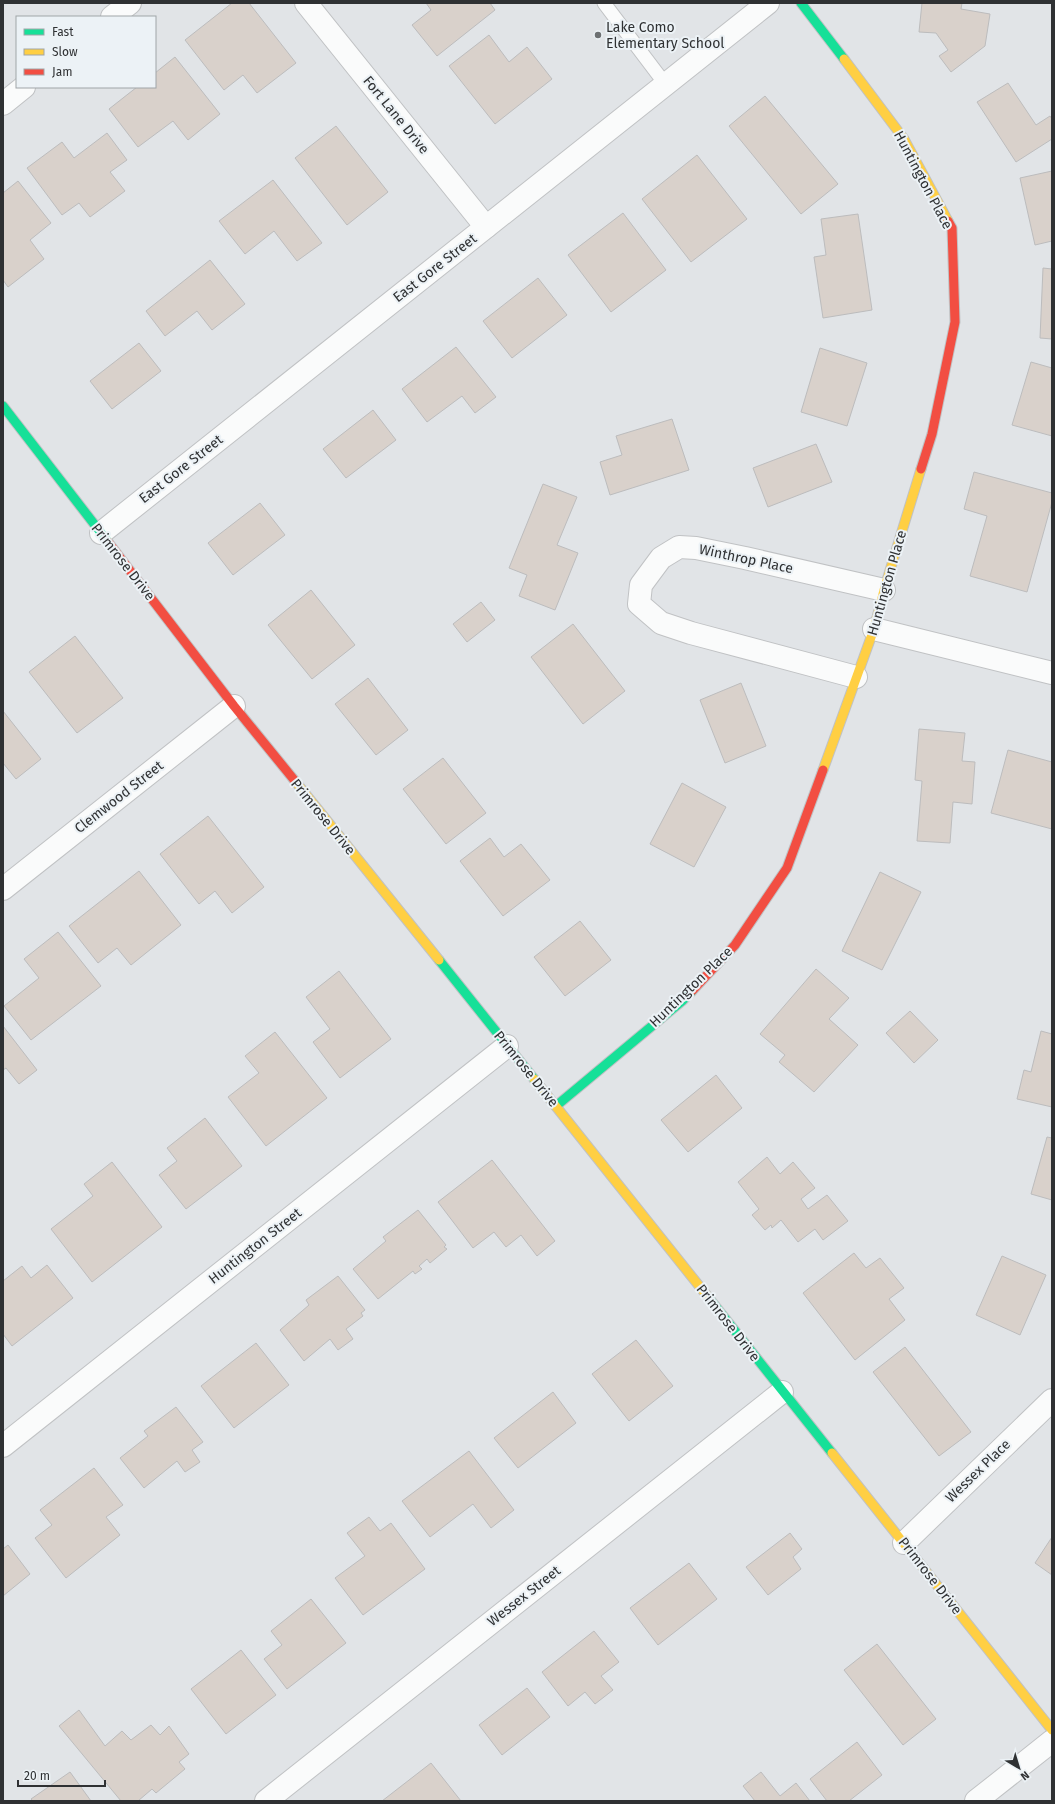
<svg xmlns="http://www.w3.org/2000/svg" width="1055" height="1804" font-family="'Fira Sans',sans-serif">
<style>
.building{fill:#d9d1cb;stroke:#bcbcbd}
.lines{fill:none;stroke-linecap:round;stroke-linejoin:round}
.lane-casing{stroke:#c0c2c4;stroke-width:15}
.street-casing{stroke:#c0c2c4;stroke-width:24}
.fast-casing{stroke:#c0c2c4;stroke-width:11}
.slow-casing{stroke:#c0c2c4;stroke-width:11}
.jam-casing{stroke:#c0c2c4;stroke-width:11}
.lane{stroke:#fafbfb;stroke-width:13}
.street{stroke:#fafbfb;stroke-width:22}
.fast{stroke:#16e098;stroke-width:9}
.slow{stroke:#ffcf43;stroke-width:9}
.jam{stroke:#f24e42;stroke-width:9}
.poi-dot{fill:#6d7072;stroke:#ecf2f6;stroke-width:1.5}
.labels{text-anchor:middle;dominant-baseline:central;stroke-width:4;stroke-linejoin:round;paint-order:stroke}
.poi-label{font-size:14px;fill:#2f3133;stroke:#ecf2f6;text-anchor:start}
.street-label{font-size:14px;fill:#2f3133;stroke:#ecf2f6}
</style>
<rect width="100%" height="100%" fill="#e1e4e7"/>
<g class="building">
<path d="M 232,3 L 249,3 L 296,63 L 257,93 L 243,75 L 224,90 L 185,40 Z"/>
<path d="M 426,3 L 490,3 L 495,10 L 437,56 L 412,25 L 431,10 Z"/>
<path d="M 922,3 L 962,3 L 961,9 L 990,14 L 985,46 L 951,72 L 939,56 L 948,50 L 936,33 L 919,32 Z"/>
<path d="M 489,35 L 509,62 L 527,47 L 552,79 L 495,124 L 449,66 Z"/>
<path d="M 175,57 L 220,114 L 188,140 L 173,121 L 138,147 L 109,109 L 137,87 L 155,87 L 155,73 Z"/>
<path d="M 1008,83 L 1036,125 L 1050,116 L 1052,119 L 1052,139 L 1016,162 L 977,102 Z"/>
<path d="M 765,96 L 838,184 L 801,214 L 729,126 Z"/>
<path d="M 336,126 L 388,192 L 347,225 L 295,158 Z"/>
<path d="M 107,133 L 127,160 L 110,172 L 125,191 L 90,217 L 79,203 L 62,215 L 27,168 L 62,142 L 74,158 Z"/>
<path d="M 697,155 L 747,219 L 691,262 L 642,199 Z"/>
<path d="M 1052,171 L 1052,241 L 1035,245 L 1020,178 Z"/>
<path d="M 273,180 L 322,243 L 297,261 L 274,231 L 245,254 L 219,221 Z"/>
<path d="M 18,181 L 51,223 L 30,240 L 44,259 L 8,287 L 3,280 L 3,193 Z"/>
<path d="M 623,213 L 666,270 L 611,312 L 568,255 Z"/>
<path d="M 858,214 L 872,310 L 823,318 L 814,257 L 826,255 L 821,219 Z"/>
<path d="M 210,260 L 245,304 L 212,330 L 197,311 L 165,336 L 146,311 Z"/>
<path d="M 1043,268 L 1052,269 L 1052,339 L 1040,338 Z"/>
<path d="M 538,278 L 567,315 L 512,358 L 483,321 Z"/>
<path d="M 139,343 L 161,371 L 112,409 L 90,381 Z"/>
<path d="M 456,347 L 496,397 L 475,413 L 462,396 L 427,422 L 402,389 Z"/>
<path d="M 820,348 L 867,363 L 847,426 L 801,412 Z"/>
<path d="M 1031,362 L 1052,368 L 1052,436 L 1012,425 Z"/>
<path d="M 373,410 L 396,440 L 346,478 L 323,449 Z"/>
<path d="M 672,419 L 689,470 L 610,495 L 600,462 L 622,455 L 616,436 Z"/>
<path d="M 816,444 L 832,482 L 768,507 L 753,468 Z"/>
<path d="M 974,472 L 1052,493 L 1052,502 L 1027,592 L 970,576 L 987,516 L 964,509 Z"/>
<path d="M 543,484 L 577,497 L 557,545 L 578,553 L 555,610 L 519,596 L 527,575 L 509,568 Z"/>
<path d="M 260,503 L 285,535 L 233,575 L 208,543 Z"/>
<path d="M 311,590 L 355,645 L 312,679 L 268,625 Z"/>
<path d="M 481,602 L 495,620 L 467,642 L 453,624 Z"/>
<path d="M 573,624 L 625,691 L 583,724 L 531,657 Z"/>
<path d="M 75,636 L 123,698 L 77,733 L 29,672 Z"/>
<path d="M 368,678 L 408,730 L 376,755 L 335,704 Z"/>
<path d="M 741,683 L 766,746 L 725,763 L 700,700 Z"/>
<path d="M 3,711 L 41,759 L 16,779 L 3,763 Z"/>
<path d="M 919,729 L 965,733 L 962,761 L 975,762 L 972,804 L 953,802 L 950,843 L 917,841 L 922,781 L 915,780 Z"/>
<path d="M 1008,750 L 1052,762 L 1052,829 L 991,813 Z"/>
<path d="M 443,758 L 486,813 L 446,844 L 403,789 Z"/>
<path d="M 682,783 L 726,807 L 694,867 L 650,844 Z"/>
<path d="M 208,816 L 264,887 L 232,913 L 215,891 L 199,904 L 160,854 Z"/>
<path d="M 490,838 L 504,857 L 521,844 L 550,880 L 503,916 L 460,861 Z"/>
<path d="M 139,871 L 181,925 L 131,965 L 117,948 L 98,963 L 69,926 Z"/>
<path d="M 880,872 L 921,892 L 882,970 L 842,951 Z"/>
<path d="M 580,921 L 611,960 L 565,996 L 534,957 Z"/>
<path d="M 58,932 L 101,986 L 31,1040 L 4,1006 L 39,978 L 24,959 Z"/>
<path d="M 816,969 L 849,998 L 829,1019 L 858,1045 L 814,1092 L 779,1062 L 785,1055 L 760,1034 Z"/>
<path d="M 339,971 L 391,1039 L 340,1078 L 313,1042 L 330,1029 L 306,997 Z"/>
<path d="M 910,1011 L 938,1040 L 914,1063 L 886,1033 Z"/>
<path d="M 3,1026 L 37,1070 L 19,1084 L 6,1068 L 3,1070 Z"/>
<path d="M 1041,1031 L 1052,1034 L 1052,1107 L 1017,1099 L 1024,1070 L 1031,1072 Z"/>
<path d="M 275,1032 L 327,1098 L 266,1146 L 228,1097 L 259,1073 L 245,1056 Z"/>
<path d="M 716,1075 L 742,1108 L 688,1152 L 661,1120 Z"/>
<path d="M 205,1118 L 242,1166 L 186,1209 L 159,1175 L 177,1161 L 167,1148 Z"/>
<path d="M 1047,1137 L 1052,1138 L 1052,1200 L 1031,1194 Z"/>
<path d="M 767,1157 L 780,1174 L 793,1162 L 815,1188 L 801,1199 L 808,1209 L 827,1195 L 848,1221 L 823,1240 L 815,1229 L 798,1242 L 781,1220 L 772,1228 L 771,1225 L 765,1230 L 752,1215 L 759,1209 L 738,1182 Z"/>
<path d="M 492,1160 L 555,1241 L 537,1256 L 521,1235 L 506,1247 L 494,1232 L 473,1248 L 438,1202 Z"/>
<path d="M 112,1162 L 162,1227 L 92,1282 L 51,1229 L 93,1196 L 84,1184 Z"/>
<path d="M 418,1210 L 446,1245 L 444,1247 L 447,1249 L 430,1263 L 427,1259 L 419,1266 L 422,1269 L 415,1274 L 413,1271 L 378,1299 L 353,1269 L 386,1241 L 383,1237 Z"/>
<path d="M 854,1253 L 866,1268 L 880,1258 L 904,1288 L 889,1299 L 905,1320 L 855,1360 L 803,1293 Z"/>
<path d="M 1002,1256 L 1046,1275 L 1020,1335 L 976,1315 Z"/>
<path d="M 47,1265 L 73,1298 L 12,1346 L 3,1334 L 3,1281 L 22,1266 L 31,1278 Z"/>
<path d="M 338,1276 L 365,1310 L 361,1313 L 363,1316 L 346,1329 L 353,1339 L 338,1350 L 330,1339 L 304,1361 L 280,1330 L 309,1305 L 306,1300 Z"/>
<path d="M 636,1340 L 673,1386 L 629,1421 L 592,1374 Z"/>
<path d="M 256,1343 L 289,1385 L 234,1428 L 201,1386 Z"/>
<path d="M 905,1347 L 971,1432 L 939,1456 L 873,1372 Z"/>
<path d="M 553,1392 L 576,1423 L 518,1468 L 494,1438 Z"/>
<path d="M 176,1407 L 203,1442 L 192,1450 L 200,1462 L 185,1472 L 177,1461 L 144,1488 L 120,1458 L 148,1436 L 144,1431 Z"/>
<path d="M 469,1451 L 514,1510 L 491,1528 L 473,1504 L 430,1537 L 402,1501 Z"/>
<path d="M 94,1468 L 123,1505 L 106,1517 L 120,1535 L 66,1578 L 35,1538 L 52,1525 L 40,1510 Z"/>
<path d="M 369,1517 L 380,1531 L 391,1523 L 425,1569 L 363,1615 L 335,1578 L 365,1556 L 347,1533 Z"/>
<path d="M 790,1533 L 802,1549 L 793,1557 L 801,1569 L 768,1595 L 746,1567 Z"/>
<path d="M 1052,1537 L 1052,1575 L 1035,1563 Z"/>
<path d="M 8,1545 L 30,1574 L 3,1596 L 3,1549 Z"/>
<path d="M 689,1563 L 717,1599 L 658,1645 L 630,1608 Z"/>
<path d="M 311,1599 L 346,1643 L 287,1689 L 264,1659 L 282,1645 L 271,1631 Z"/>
<path d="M 594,1631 L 619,1662 L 601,1676 L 613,1690 L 595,1704 L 585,1692 L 568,1706 L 542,1672 Z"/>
<path d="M 877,1644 L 936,1719 L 903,1745 L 844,1670 Z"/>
<path d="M 241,1650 L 276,1695 L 226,1734 L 191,1689 Z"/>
<path d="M 527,1688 L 550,1717 L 502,1755 L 479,1725 Z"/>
<path d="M 79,1710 L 105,1746 L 122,1731 L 131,1740 L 151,1725 L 160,1735 L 169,1726 L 189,1754 L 179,1762 L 185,1769 L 156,1793 L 152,1789 L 138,1801 L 121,1801 L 59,1726 Z"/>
<path d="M 857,1742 L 882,1775 L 849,1801 L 827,1801 L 810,1779 Z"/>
<path d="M 431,1763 L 461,1801 L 382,1801 Z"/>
<path d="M 70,1772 L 91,1801 L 33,1801 L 31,1799 Z"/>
<path d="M 761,1772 L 780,1796 L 796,1783 L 810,1801 L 755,1801 L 743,1786 Z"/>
</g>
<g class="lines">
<defs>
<path id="lane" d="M 604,3 L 666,85"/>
<g id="street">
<path d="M 306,3 L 486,227"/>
<path d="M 112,17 L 130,3"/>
<path d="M 3,104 L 24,87"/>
<path d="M 101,533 L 768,3"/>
<path d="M 874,629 L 1052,673"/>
<path d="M 856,677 L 691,633 L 661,623 L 639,604 L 641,585 L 661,558 L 679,547 L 696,548 L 745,558 L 884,590"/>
<path d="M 3,889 L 234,706"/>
<path d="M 3,1446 L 507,1046"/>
<path d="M 904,1543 L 1052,1400"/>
<path d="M 266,1801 L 782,1392"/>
<path d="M 976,1801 L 1052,1741"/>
</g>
<g id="fast">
<path d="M 801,3 L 844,59"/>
<path d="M 3,406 L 108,542"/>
<path d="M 439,960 L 534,1079"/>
<path d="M 556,1106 L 682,1001 L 692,991"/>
<path d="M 708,1297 L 832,1453"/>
</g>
<g id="slow">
<path d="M 844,59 L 904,139 L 948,221"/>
<path d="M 823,770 L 874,629 L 884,590 L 921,469"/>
<path d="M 295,781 L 439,960"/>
<path d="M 534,1079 L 708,1297"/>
<path d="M 832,1453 L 1052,1730"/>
</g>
<g id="jam">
<path d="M 921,469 L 932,434 L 955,322 L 952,228 L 948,221"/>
<path d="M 108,542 L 234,706 L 295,781"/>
<path d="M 692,991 L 735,945 L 787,868 L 823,770"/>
</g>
</defs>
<use href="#lane" class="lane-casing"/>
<use href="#street" class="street-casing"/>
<use href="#fast" class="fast-casing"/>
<use href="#slow" class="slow-casing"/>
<use href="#jam" class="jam-casing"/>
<use href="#lane" class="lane"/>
<use href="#street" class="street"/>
<use href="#fast" class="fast"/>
<use href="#slow" class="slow"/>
<use href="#jam" class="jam"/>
</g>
<circle class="poi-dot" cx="598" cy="35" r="4"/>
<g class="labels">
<g class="poi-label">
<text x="606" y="27">Lake Como<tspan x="606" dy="16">Elementary School</tspan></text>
</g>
<g class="street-label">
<text transform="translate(396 115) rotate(51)">Fort Lane Drive</text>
<text transform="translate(923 180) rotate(62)">Huntington Place</text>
<text transform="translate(435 268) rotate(-38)">East Gore Street</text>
<text transform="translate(181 469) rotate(-38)">East Gore Street</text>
<text transform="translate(746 559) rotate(12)">Winthrop Place</text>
<text transform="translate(123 562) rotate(52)">Primrose Drive</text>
<text transform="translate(887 583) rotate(-74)">Huntington Place</text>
<text transform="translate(119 797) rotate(-38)">Clemwood Street</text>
<text transform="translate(323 817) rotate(51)">Primrose Drive</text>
<text transform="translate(691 987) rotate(-44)">Huntington Place</text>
<text transform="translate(526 1069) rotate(51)">Primrose Drive</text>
<text transform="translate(255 1246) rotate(-38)">Huntington Street</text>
<text transform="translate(728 1323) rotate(52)">Primrose Drive</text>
<text transform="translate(978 1471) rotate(-44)">Wessex Place</text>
<text transform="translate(930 1576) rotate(52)">Primrose Drive</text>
<text transform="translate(524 1596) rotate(-38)">Wessex Street</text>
</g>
</g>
<rect width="1055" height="1804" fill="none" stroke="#2f3133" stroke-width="8"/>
<rect x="16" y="16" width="140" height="72" fill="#ecf2f6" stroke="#a0a5a8"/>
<rect x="24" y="29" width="20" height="6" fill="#16e098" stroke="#a0a5a8"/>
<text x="52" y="36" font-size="12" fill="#2f3133">Fast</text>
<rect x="24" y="49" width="20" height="6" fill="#ffcf43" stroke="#a0a5a8"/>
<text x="52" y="56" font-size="12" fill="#2f3133">Slow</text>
<rect x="24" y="69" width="20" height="6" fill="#f24e42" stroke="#a0a5a8"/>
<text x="52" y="76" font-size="12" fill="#2f3133">Jam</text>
<g transform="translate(1019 1768) rotate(142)" stroke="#ecf2f6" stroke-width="3" paint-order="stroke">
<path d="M0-3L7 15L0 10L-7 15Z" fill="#2f3133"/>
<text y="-6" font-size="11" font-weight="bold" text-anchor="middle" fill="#2f3133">N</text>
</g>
<path d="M18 1780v6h87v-6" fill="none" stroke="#2f3133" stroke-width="2"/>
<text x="24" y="1780" font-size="12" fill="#2f3133" stroke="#ecf2f6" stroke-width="3" paint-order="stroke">20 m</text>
</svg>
